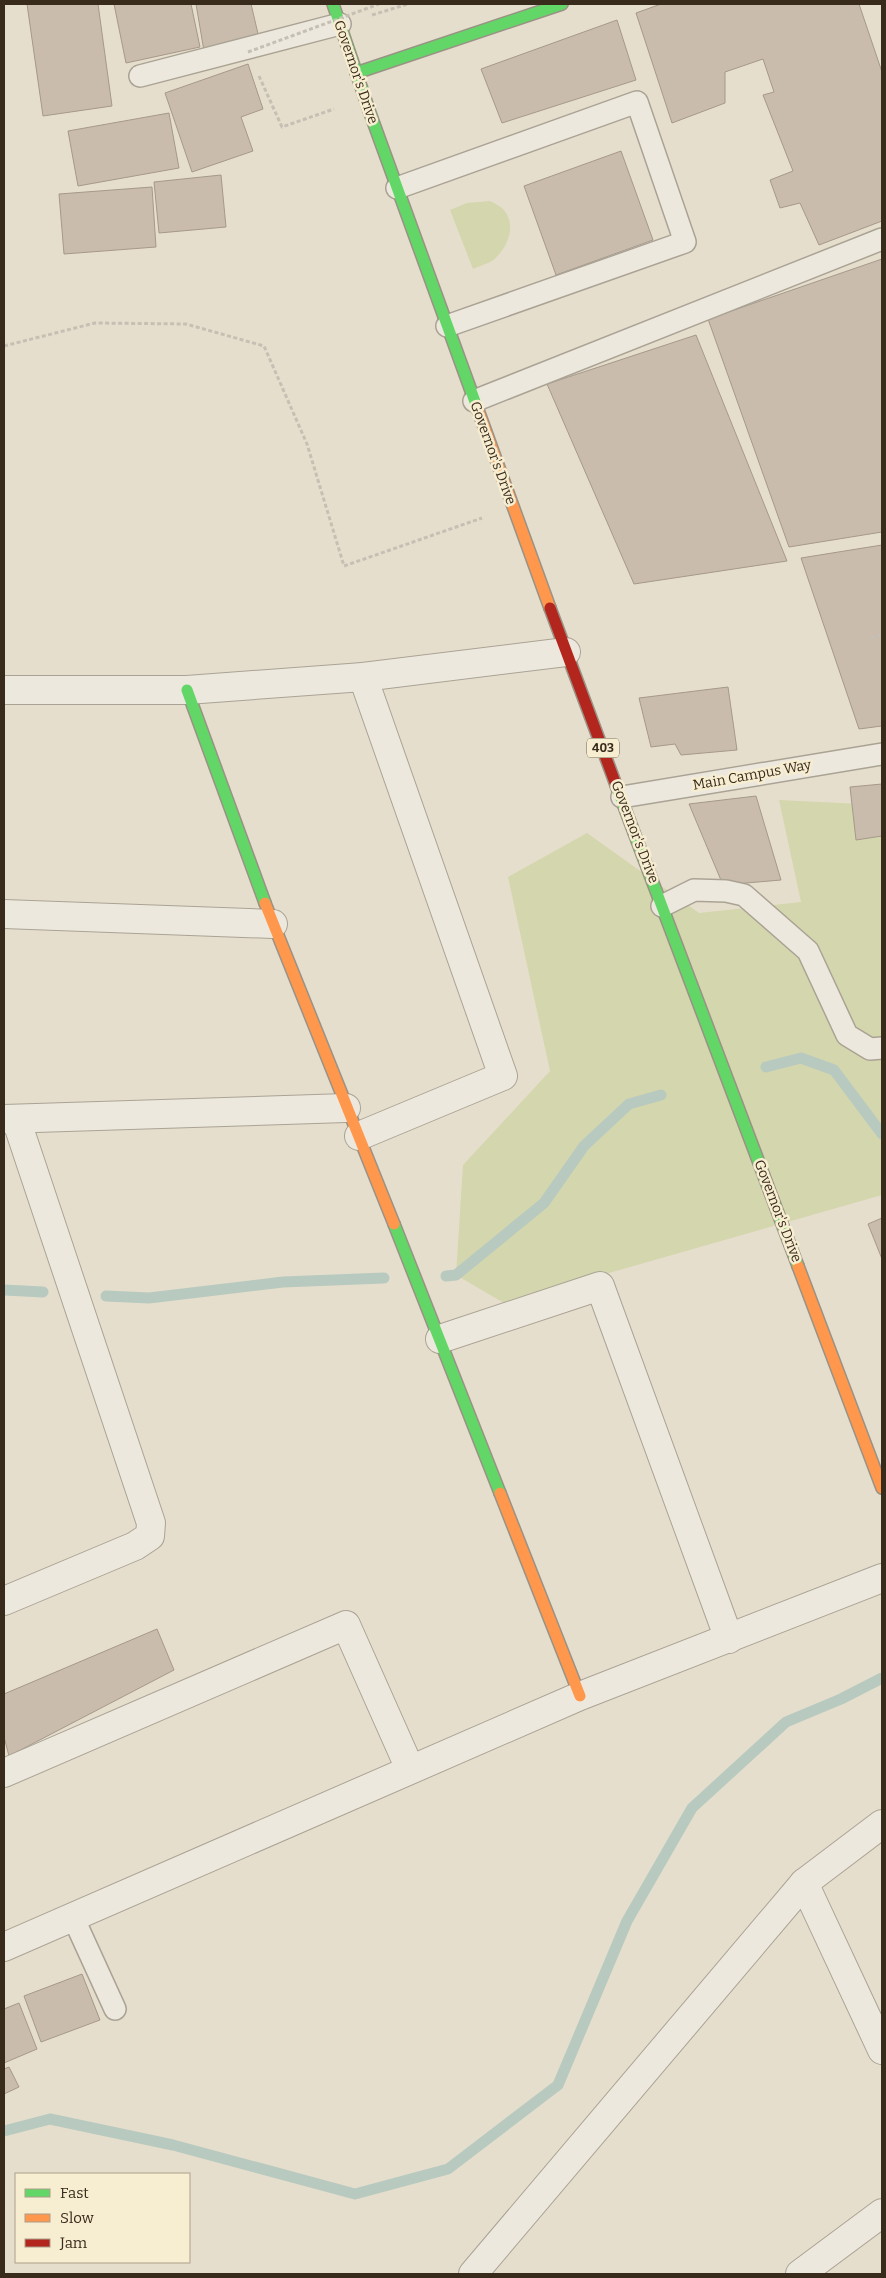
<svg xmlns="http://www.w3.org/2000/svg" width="886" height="2278" font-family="Bitter,serif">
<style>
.green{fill:#d4d6ad}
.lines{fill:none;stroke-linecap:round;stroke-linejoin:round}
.stream{stroke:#b8cabf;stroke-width:11}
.building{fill:#c9bcac;stroke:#a6998b}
.lane-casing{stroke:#aaa395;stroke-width:24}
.street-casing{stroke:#aaa395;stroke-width:30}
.fast-casing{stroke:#9a9285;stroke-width:14}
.slow-casing{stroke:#9a9285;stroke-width:14}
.jam-casing{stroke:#9a9285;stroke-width:14}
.path{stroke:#c5bfb4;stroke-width:3;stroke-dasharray:4 2.5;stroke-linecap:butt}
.lane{stroke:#ede8dd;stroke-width:21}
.street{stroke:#ede8dd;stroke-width:28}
.fast{stroke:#63d668;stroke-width:11}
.slow{stroke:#ff974d;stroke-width:11}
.jam{stroke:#b3261e;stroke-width:11}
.path-bridge{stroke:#c5bfb4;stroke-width:3;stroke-dasharray:4 2.5;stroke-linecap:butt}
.labels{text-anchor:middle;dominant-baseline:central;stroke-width:5;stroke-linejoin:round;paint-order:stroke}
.shield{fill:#f7edd1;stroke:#726552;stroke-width:1}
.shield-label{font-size:12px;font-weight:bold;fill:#392b1c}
.street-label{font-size:14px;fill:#392b1c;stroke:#f7edd1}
</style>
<rect width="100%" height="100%" fill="#e6decc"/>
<g class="green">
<path d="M 490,201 C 494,203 500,206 503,209 C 518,225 507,250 492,261 C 487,264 479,266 473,269 L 450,210 L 467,203 Z"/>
<path d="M 779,800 L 882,805 L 882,1195 L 504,1303 L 456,1275 L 463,1165 L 550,1071 L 508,877 L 587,833 L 699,913 L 801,902 Z"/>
</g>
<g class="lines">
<g class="stream">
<path d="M 766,1067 L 801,1058 L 834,1070 L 882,1134"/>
<path d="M 446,1276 L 456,1275 L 544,1203 L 584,1146 L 629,1104 L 661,1095"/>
<path d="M 4,1290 L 43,1292"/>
<path d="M 106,1296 L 149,1298 L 283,1282 L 384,1278"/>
<path d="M 4,2131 L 50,2119 L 173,2145 L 355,2194 L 448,2169 L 558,2085 L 627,1921 L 692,1808 L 786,1722 L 841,1699 L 882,1678"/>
</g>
</g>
<g class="building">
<path d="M 27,4 L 98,4 L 112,106 L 43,116 Z"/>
<path d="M 114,4 L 191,4 L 200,47 L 126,63 Z"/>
<path d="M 196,4 L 251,4 L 259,38 L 204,51 Z"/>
<path d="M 661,4 L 859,4 L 882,72 L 882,221 L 819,245 L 800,203 L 780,208 L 770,180 L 793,171 L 763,95 L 774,92 L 763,59 L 725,72 L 725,103 L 672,123 L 636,13 Z"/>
<path d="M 617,20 L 636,80 L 502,123 L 481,69 Z"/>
<path d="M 248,64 L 263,109 L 241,117 L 253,151 L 192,172 L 165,93 Z"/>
<path d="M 169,113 L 179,168 L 78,186 L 68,131 Z"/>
<path d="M 621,151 L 653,240 L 556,275 L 524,186 Z"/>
<path d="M 221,175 L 226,227 L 159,233 L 154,182 Z"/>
<path d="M 152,187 L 156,247 L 64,254 L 59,194 Z"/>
<path d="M 882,259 L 882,532 L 789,547 L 708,319 Z"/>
<path d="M 696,335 L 787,561 L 634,584 L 547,384 Z"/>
<path d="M 882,545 L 882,726 L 859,729 L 801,558 Z"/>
<path d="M 728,687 L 737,750 L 681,755 L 675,744 L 651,747 L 639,698 Z"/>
<path d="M 882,784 L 882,836 L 856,840 L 850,787 Z"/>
<path d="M 756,796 L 781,880 L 723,885 L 689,804 Z"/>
<path d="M 882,1218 L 882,1259 L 868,1224 Z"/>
<path d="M 157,1629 L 174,1670 L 9,1756 L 4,1737 L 4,1694 Z"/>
<path d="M 82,1974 L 100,2020 L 41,2042 L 24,1996 Z"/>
<path d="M 19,2003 L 37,2049 L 4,2063 L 4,2009 Z"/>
<path d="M 9,2067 L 19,2087 L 4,2094 L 4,2069 Z"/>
</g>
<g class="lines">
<defs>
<g id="lane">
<path d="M 140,76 L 340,24"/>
<path d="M 397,188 L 637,102 L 685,242 L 447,326"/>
<path d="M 474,401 L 882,239"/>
<path d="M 622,797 L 882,754"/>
<path d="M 662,906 L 694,890 L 726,891 L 744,895 L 808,951 L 847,1035 L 870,1049 L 882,1048"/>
<path d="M 73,1917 L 115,2009"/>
</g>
<g id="street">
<path d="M 4,690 L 187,690 L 363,677 L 566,652"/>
<path d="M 4,914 L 273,924"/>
<path d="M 4,1119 L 346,1108"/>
<path d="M 359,1136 L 503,1076 L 363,677"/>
<path d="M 440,1339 L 600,1286 L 729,1639"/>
<path d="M 4,1601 L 135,1546 L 150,1536 L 151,1523 L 16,1119"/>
<path d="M 4,1773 L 346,1625 L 410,1769"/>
<path d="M 804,1883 L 882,1824"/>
<path d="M 4,1947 L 580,1696 L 882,1578"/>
<path d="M 473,2274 L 804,1883 L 882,2050"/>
<path d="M 800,2274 L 882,2213"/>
</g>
<g id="fast">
<path d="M 333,4 L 370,113 L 478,410"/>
<path d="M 356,73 L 562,4"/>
<path d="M 187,690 L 265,903"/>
<path d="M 616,785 L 798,1266"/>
<path d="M 394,1224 L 500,1493"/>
</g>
<g id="slow">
<path d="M 478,410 L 550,608"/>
<path d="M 265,903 L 394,1224"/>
<path d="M 798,1266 L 882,1488"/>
<path d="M 500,1493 L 580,1696"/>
</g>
<path id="jam" d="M 550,608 L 616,785"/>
</defs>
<use href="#lane" class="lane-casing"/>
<use href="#street" class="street-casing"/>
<use href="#fast" class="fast-casing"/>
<use href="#slow" class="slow-casing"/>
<use href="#jam" class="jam-casing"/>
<g class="path">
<path d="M 372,15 L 408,4"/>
<path d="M 259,76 L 282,127 L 334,109"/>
<path d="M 4,346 L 95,323 L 186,324 L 264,346 L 307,444 L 344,566 L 482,518"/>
<path d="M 871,638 L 882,635"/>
</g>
<use href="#lane" class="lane"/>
<use href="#street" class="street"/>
<use href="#fast" class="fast"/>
<use href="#slow" class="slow"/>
<use href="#jam" class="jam"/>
<path class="path-bridge" d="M 248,52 L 379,4"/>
</g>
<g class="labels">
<rect class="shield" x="587" y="738.5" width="32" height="19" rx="4"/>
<g class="shield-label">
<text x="603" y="748">403</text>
</g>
<g class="street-label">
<text transform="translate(356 72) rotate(71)">Governor's Drive</text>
<text transform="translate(493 453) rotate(70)">Governor's Drive</text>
<text transform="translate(752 775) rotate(-10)">Main Campus Way</text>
<text transform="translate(635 832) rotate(69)">Governor's Drive</text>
<text transform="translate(778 1211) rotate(69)">Governor's Drive</text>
</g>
</g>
<rect width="886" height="2278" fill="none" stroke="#392b1c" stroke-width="10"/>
<rect x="15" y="2173" width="175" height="90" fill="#f7edd1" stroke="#ab9f89"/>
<rect x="25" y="2189" width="25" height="8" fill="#63d668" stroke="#ab9f89"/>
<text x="60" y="2198" font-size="15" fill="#392b1c">Fast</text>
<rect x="25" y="2214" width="25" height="8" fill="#ff974d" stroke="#ab9f89"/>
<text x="60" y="2223" font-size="15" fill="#392b1c">Slow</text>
<rect x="25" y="2239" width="25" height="8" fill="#b3261e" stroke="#ab9f89"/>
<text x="60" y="2248" font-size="15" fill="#392b1c">Jam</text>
</svg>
